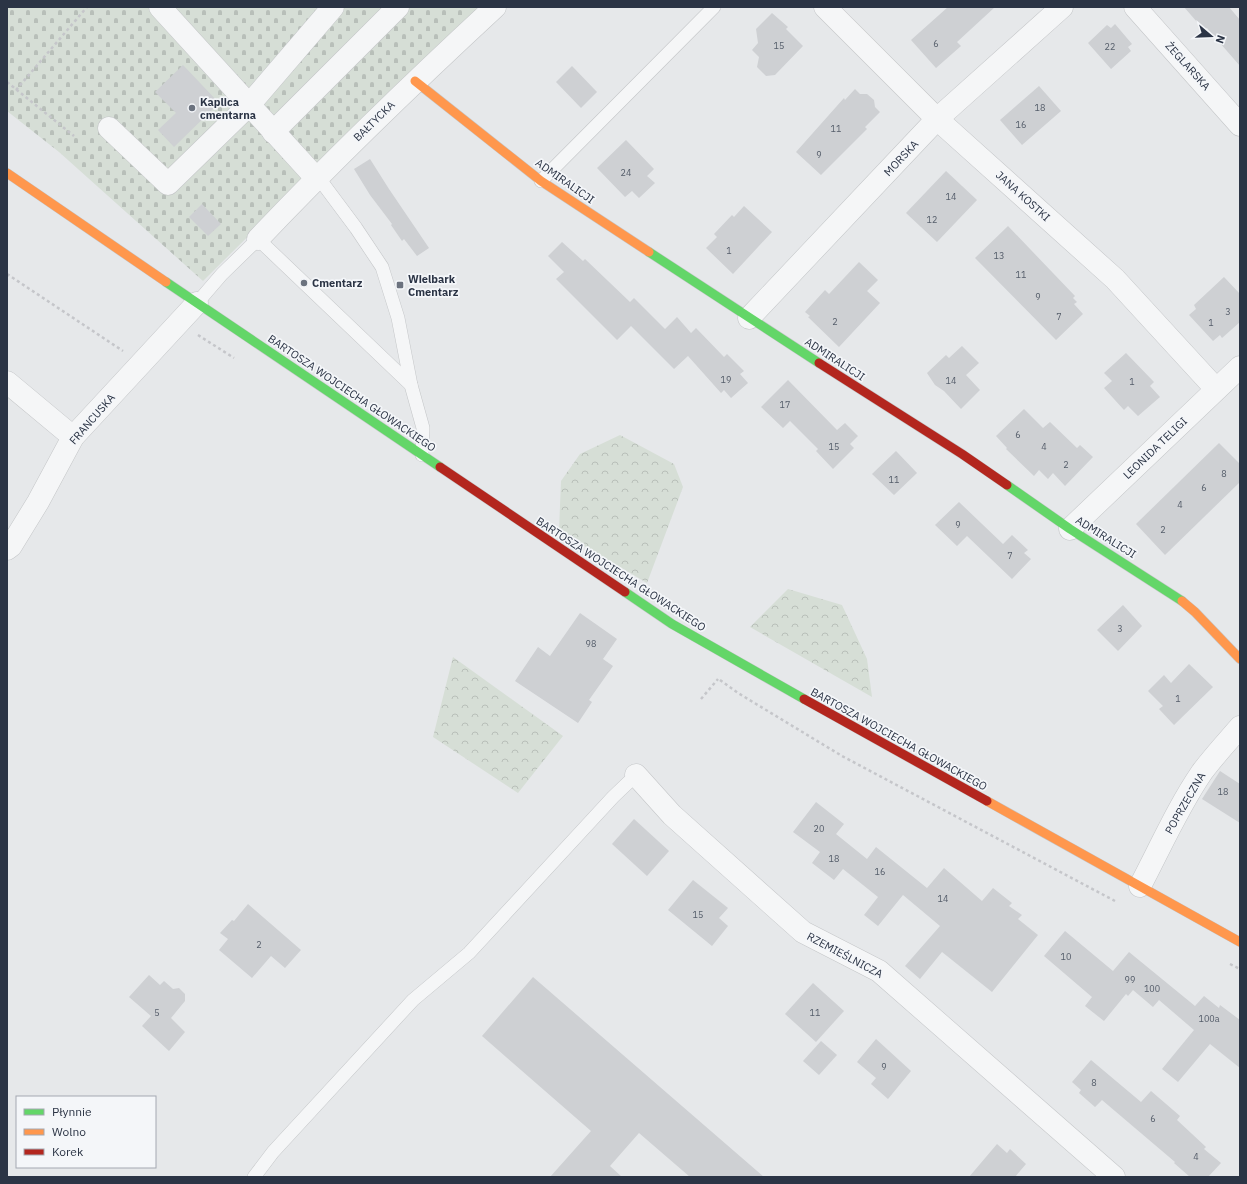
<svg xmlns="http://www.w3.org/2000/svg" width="1247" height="1184" font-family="'IBM Plex Sans',sans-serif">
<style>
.forest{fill:url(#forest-crowns)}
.cemetery{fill:url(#cemetery-stones)}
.building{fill:#ced0d3}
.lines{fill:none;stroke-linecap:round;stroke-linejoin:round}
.lane-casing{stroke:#c4c6c8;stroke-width:14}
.street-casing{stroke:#c4c6c8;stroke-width:23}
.fast-casing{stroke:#c4c6c8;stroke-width:10}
.slow-casing{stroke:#c4c6c8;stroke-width:10}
.jam-casing{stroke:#c4c6c8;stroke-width:10}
.path{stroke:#c5c6ca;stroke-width:2.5;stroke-dasharray:3 3;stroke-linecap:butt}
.lane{stroke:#f5f6f7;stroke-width:13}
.street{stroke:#f5f6f7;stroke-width:22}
.fast{stroke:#63d668;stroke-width:9}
.slow{stroke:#ff974d;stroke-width:9}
.jam{stroke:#b3261e;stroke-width:9}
.poi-dot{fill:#6c737f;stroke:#f4f6f9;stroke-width:1.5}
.labels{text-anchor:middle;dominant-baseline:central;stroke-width:3.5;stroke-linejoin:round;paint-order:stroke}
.number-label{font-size:9px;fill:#545c69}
.street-label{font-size:11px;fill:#2b3445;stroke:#f4f6f9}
.poi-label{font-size:11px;font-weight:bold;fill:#2b3445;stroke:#f4f6f9;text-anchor:start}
</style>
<defs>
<pattern id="forest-crowns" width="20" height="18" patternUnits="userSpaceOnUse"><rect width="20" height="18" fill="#d6ded6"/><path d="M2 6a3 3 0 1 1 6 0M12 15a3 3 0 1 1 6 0" fill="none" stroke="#b8bfb9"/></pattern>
<pattern id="cemetery-stones" width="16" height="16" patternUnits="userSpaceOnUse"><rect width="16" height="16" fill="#d6ded6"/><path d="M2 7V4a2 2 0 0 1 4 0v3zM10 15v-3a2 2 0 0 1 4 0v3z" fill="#b8bfb9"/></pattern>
</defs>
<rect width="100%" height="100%" fill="#e6e8ea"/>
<g class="forest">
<path d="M 620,435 L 674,464 L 683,487 L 647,583 L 559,531 L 561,481 L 580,454 Z"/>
<path d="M 788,589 L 842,605 L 867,659 L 872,697 L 750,627 Z"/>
<path d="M 453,657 L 563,736 L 518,793 L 433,737 Z"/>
</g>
<path class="cemetery" d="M 7,7 L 479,7 L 203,281 L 59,152 L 7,111 Z"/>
<g class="building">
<path d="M 948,7 L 995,7 L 957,42 L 961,46 L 936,68 L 911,40 Z"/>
<path d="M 1184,7 L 1229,7 L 1240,20 L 1240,66 L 1207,28 L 1204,30 Z"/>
<path d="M 772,13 L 788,27 L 786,29 L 803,46 L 775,75 L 766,76 L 757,67 L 759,57 L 752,50 L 758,43 L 756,29 Z"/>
<path d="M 1115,24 L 1132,44 L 1128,47 L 1131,51 L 1111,69 L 1088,43 L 1107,25 L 1111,28 Z"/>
<path d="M 183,65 L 219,103 L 174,147 L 158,130 L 176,113 L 155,92 Z"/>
<path d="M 572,66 L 597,92 L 581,108 L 556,82 Z"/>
<path d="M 1039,86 L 1061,111 L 1022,145 L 1000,120 Z"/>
<path d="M 855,89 L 860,94 L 867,94 L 874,100 L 875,107 L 880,112 L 865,127 L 867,129 L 821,175 L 796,152 L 844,98 L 845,100 Z"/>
<path d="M 626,140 L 654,169 L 647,176 L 655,183 L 639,198 L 632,191 L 625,197 L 597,168 Z"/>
<path d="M 370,159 L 389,189 L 429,248 L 417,256 L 404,239 L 402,241 L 391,225 L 392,224 L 370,195 L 354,169 Z"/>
<path d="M 946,171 L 977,200 L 937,242 L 906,213 Z"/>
<path d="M 202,204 L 221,224 L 208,236 L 189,217 Z"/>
<path d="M 744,206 L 772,232 L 733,274 L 706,248 L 717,237 L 714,234 L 732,215 L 734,217 Z"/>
<path d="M 1008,226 L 1075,296 L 1073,298 L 1077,302 L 1074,304 L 1083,314 L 1056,340 L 975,258 Z"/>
<path d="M 562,242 L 583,261 L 585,259 L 630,302 L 634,298 L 665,329 L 677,317 L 691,333 L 696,328 L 724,357 L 727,354 L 744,371 L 740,374 L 748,383 L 731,398 L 724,390 L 721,393 L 688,356 L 674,369 L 631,326 L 617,340 L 556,279 L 564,272 L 548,256 Z"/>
<path d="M 859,262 L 878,280 L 867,291 L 880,303 L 839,347 L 808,317 L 810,316 L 805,312 L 825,290 L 829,294 Z"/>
<path d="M 1224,277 L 1240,294 L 1240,322 L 1222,338 L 1220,335 L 1213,341 L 1189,315 L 1196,309 L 1194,305 Z"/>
<path d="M 962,346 L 979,363 L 966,375 L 980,390 L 961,409 L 944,391 L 935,385 L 927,373 L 946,355 L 949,358 Z"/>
<path d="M 1126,353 L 1154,382 L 1150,386 L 1160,397 L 1138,416 L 1128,406 L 1124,410 L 1104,388 L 1112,381 L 1104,373 Z"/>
<path d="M 788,380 L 837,430 L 845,423 L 858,436 L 850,444 L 854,448 L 833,469 L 816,451 L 818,449 L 790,421 L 783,428 L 761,407 Z"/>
<path d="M 1024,409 L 1043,428 L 1050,422 L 1077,448 L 1080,445 L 1093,457 L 1065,486 L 1053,473 L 1048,479 L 1039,470 L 1034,476 L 1006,449 L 1007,448 L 996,436 Z"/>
<path d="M 1219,443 L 1240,464 L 1240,482 L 1165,555 L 1136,524 Z"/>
<path d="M 896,451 L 917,473 L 894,495 L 872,474 Z"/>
<path d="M 959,502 L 1003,544 L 1012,535 L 1028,550 L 1024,553 L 1031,559 L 1012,579 L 967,536 L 957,546 L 935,525 Z"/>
<path d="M 1123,605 L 1142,626 L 1118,651 L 1097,630 Z"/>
<path d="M 580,613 L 617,639 L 603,659 L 613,666 L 589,700 L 592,702 L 578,723 L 515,681 L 538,647 L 550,656 Z"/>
<path d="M 1189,664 L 1213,687 L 1174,725 L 1159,709 L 1163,706 L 1148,691 L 1164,675 L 1171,683 Z"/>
<path d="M 1220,771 L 1240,784 L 1240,823 L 1202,799 Z"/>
<path d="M 816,802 L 844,824 L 836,834 L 867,859 L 876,847 L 927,888 L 944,868 L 982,901 L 993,888 L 1012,903 L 1009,906 L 1022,915 L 1018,919 L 1038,935 L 992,992 L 942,952 L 920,979 L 905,966 L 940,926 L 903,895 L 878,926 L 864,915 L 878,897 L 843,869 L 834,880 L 812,863 L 820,852 L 793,832 Z"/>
<path d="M 634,819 L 669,851 L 647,876 L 612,844 Z"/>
<path d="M 693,880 L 728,908 L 719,918 L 728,926 L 712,946 L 668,910 Z"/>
<path d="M 248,904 L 301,950 L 285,968 L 271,956 L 252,978 L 219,950 L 228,939 L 220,933 L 232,920 L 234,921 Z"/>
<path d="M 1065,931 L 1113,971 L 1129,952 L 1195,1006 L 1204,996 L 1219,1008 L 1220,1005 L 1240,1020 L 1240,1068 L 1210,1044 L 1178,1082 L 1162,1069 L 1194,1030 L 1159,1000 L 1153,1007 L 1133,990 L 1128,996 L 1126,994 L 1104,1021 L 1085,1006 L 1092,997 L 1044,956 Z"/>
<path d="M 149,975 L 160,985 L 164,981 L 173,989 L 179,988 L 185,994 L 185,1001 L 171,1018 L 185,1032 L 169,1051 L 142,1026 L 151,1016 L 129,997 Z"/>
<path d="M 533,977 L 764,1177 L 690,1177 L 639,1133 L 610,1166 L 622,1177 L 550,1177 L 591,1131 L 482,1036 Z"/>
<path d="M 813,983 L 844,1011 L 816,1042 L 785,1014 Z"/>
<path d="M 876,1039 L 911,1071 L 888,1099 L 871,1084 L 876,1078 L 857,1062 Z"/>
<path d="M 821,1041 L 837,1055 L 819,1075 L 803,1061 Z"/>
<path d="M 1091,1060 L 1141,1102 L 1151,1091 L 1180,1116 L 1177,1120 L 1206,1147 L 1204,1149 L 1221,1163 L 1208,1177 L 1190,1177 L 1174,1163 L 1175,1162 L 1102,1100 L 1095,1107 L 1079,1093 L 1081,1090 L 1072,1082 Z"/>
<path d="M 997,1144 L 1007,1153 L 1010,1149 L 1026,1164 L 1015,1177 L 969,1177 Z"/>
</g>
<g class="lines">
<defs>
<g id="lane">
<path d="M 318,177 L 356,228 L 382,267 L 398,318 L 411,385"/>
<path d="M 541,181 L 714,7"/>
<path d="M 197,303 L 222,274 L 258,239 L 411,385 L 423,428 L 422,455"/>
<path d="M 254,1177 L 273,1152 L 413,1000 L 469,953 L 613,797 L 636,775"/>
</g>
<g id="street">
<path d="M 160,7 L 316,178"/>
<path d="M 825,7 L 937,119 L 1115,279 L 1216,389"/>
<path d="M 1135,7 L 1240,125"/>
<path d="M 109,128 L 168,184 L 249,105 L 333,7"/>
<path d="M 273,132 L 398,7"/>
<path d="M 258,239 C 334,159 414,82 495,7"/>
<path d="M 749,318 L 937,119 L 1062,7"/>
<path d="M 7,382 L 73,437"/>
<path d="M 1070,529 L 1240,367"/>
<path d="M 7,549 L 11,546 L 38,502 L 73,437 L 197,303"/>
<path d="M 636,775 L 672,815 L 803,932 L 879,971 L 1114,1177"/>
<path d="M 1140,886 C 1160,848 1178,807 1202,772 C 1214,756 1227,742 1240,727"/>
</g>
<g id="fast">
<path d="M 649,252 L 819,363"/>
<path d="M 166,282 L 440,467"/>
<path d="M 1007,485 L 1070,529 L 1182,601"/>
<path d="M 625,592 L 672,624 L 804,699"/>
</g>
<g id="slow">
<path d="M 415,81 L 541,181 L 649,252"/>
<path d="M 7,173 L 166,282"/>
<path d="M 1182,601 L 1195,612 L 1240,659"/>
<path d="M 987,801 L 1240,942"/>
</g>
<g id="jam">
<path d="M 819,363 L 962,454 L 1007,485"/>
<path d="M 440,467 L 625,592"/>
<path d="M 804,699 L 987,801"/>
</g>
</defs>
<use href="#lane" class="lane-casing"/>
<use href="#street" class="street-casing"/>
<use href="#fast" class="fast-casing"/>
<use href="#slow" class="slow-casing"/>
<use href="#jam" class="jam-casing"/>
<g class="path">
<path d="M 7,82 L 74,136"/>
<path d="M 16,90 L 87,7"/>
<path d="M 7,274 L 123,351"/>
<path d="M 198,335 L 234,358"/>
<path d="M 720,680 L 738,693 L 842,756 L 1115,901"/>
<path d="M 701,699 L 718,679"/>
<path d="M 1230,964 L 1240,969"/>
</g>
<use href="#lane" class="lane"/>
<use href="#street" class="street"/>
<use href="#fast" class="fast"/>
<use href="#slow" class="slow"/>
<use href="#jam" class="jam"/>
</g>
<g class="poi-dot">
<circle cx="192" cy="108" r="4"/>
<circle cx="304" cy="283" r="4"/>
<rect x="396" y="281" width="8" height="8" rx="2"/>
</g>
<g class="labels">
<g class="number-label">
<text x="936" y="43">6</text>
<text x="779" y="45">15</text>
<text x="1110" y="46">22</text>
<text x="1040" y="107">18</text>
<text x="1021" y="124">16</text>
<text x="836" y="128">11</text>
<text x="819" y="154">9</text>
<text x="626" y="172">24</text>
<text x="951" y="196">14</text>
<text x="932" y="219">12</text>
<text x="729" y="250">1</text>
<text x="999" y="255">13</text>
<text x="1021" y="274">11</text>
<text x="1038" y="296">9</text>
<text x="1228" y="311">3</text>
<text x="1059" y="316">7</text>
<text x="835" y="321">2</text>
<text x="1211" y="322">1</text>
<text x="726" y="379">19</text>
<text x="951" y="380">14</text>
<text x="1132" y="381">1</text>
<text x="785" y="404">17</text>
<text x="1018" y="434">6</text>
<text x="834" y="446">15</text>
<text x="1044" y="446">4</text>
<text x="1066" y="464">2</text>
<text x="1224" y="473">8</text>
<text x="894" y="479">11</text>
<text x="1204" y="487">6</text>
<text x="1180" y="504">4</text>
<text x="958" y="524">9</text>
<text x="1163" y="529">2</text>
<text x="1010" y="555">7</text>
<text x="1120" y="628">3</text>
<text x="591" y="643">98</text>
<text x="1178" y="698">1</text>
<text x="1223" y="791">18</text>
<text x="819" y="828">20</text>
<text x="834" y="858">18</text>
<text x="880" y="871">16</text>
<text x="943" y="898">14</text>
<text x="698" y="914">15</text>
<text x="259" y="944">2</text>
<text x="1066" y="956">10</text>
<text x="1130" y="979">99</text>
<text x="1152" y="988">100</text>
<text x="157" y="1012">5</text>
<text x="815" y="1012">11</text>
<text x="1209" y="1018">100a</text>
<text x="884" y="1066">9</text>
<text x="1094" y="1082">8</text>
<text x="1153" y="1118">6</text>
<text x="1196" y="1156">4</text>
</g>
<g class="street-label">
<text transform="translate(1188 66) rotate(48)">ŻEGLARSKA</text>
<text transform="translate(374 121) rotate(-44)">BAŁTYCKA</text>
<text transform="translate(901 158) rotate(-47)">MORSKA</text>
<text transform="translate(565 181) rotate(35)">ADMIRALICJI</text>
<text transform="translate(1023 196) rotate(42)">JANA KOSTKI</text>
<text transform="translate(835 359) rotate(33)">ADMIRALICJI</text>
<text transform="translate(352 393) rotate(34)">BARTOSZA WOJCIECHA GŁOWACKIEGO</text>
<text transform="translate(92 419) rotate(-49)">FRANCUSKA</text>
<text transform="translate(1155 448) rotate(-44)">LEONIDA TELIGI</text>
<text transform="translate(1106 537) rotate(32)">ADMIRALICJI</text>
<text transform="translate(621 574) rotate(33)">BARTOSZA WOJCIECHA GŁOWACKIEGO</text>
<text transform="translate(899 739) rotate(29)">BARTOSZA WOJCIECHA GŁOWACKIEGO</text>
<text transform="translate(1185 803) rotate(-60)">POPRZECZNA</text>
<text transform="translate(845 955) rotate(28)">RZEMIEŚLNICZA</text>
</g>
<g class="poi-label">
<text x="200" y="102">Kaplica<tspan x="200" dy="13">cmentarna</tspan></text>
<text x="408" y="279">Wielbark<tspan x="408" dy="13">Cmentarz</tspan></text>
<text x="312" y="283">Cmentarz</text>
</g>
</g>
<rect width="1247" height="1184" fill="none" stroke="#2b3445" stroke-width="16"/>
<rect x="16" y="1096" width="140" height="72" fill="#f4f6f9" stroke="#a4a8b1"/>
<rect x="24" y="1109" width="20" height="6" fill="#63d668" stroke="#a4a8b1"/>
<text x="52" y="1116" font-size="12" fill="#2b3445">Płynnie</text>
<rect x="24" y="1129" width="20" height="6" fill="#ff974d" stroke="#a4a8b1"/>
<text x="52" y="1136" font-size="12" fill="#2b3445">Wolno</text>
<rect x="24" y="1149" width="20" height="6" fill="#b3261e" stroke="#a4a8b1"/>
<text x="52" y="1156" font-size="12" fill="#2b3445">Korek</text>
<g transform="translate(1211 36) rotate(109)" stroke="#f4f6f9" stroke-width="3" paint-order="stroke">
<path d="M0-3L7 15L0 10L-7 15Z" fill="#2b3445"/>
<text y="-6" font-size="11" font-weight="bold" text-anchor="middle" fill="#2b3445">N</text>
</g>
</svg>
